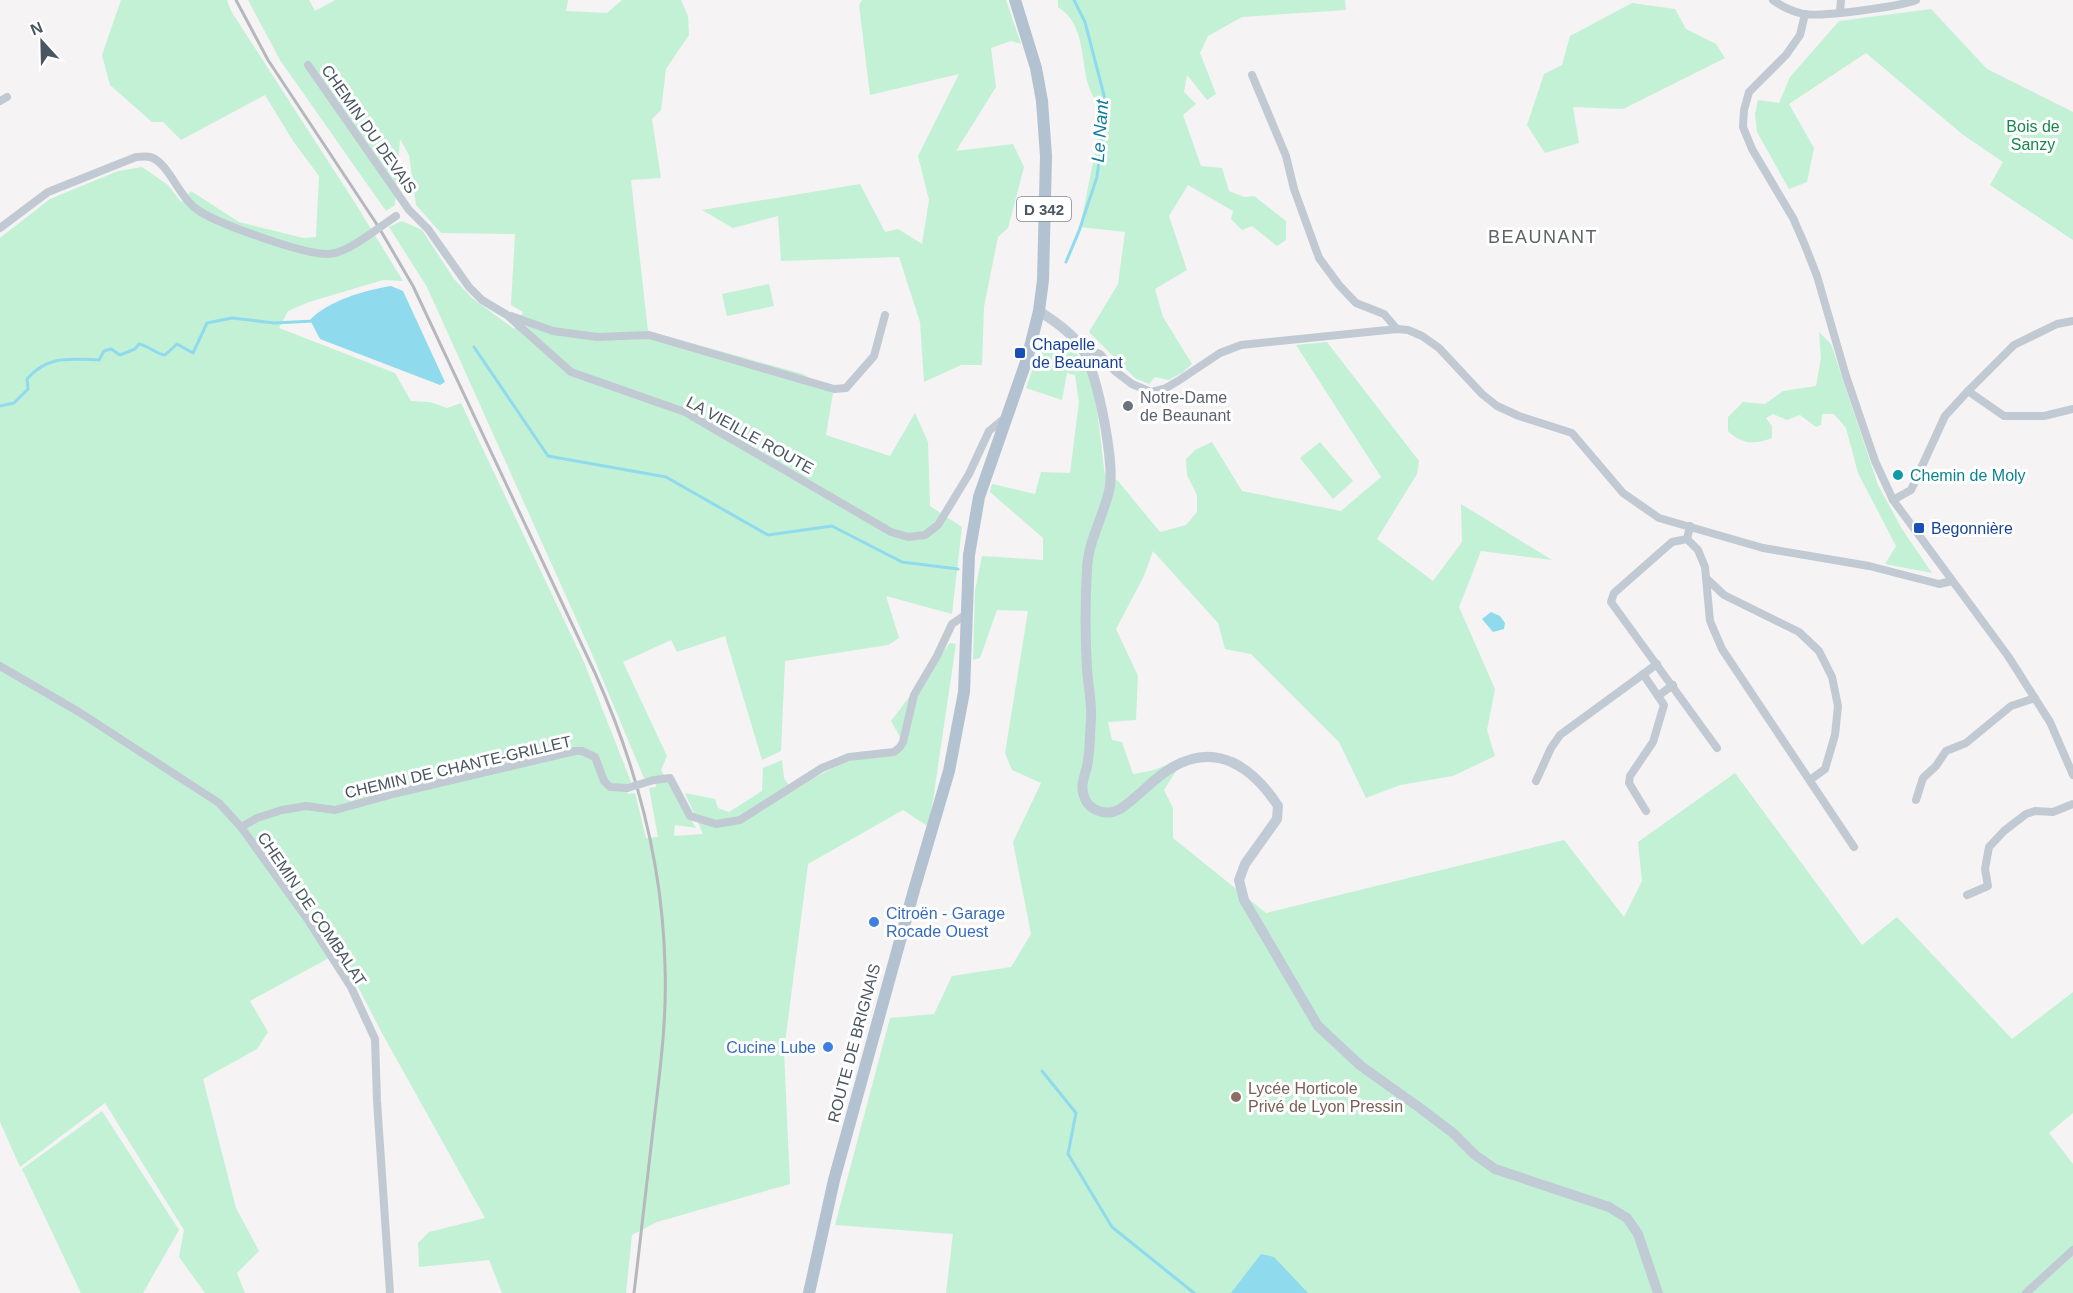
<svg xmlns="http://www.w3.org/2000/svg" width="2073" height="1293" font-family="Helvetica,sans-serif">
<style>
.green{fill:#c3f1d5}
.water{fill:#90daee}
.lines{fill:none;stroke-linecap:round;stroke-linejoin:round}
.stream{stroke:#90daee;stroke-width:3}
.street{stroke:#c1cad2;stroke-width:8}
.secondary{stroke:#c1cbd6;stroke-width:10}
.primary{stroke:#b3c2d1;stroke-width:12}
.rail{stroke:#b5b8bd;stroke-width:3}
.street-bridge{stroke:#c1cad2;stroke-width:8}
.transit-dot{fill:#1a4fb4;stroke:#fff;stroke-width:2}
.worship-dot{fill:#6b7280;stroke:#fff;stroke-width:2}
.culture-dot{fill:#0f9aa8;stroke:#fff;stroke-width:2}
.shop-dot{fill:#3f7fe0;stroke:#fff;stroke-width:2}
.education-dot{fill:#8d6e63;stroke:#fff;stroke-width:2}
.labels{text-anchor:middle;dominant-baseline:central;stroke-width:6;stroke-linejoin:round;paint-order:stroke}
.shield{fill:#fff;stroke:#808990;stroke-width:1.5}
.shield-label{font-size:15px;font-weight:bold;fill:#4a5661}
.park-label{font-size:16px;fill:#17864f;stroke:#fff}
.street-label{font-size:16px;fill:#4a5661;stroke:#fff}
.transit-label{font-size:16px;fill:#164399;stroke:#fff;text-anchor:start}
.worship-label{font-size:16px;fill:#5b616d;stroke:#fff;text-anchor:start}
.culture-label{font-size:16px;fill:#0d838f;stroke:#fff;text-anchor:start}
.shop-label{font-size:16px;fill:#366cbe;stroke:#fff;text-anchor:start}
.education-label{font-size:16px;fill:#785e54;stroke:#fff;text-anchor:start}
.water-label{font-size:18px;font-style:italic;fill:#0c7c9b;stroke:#fff}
.neighbourhood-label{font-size:18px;letter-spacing:1.5px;fill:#5f6368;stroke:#fff}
</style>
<rect width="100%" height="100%" fill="#f5f3f3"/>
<g class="green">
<path d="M 121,0 L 227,0 L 231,11 L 357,206 L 403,281 L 383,280 L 309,302 L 288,311 L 279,328 L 395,373 L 411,401 L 430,402 L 447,408 L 461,403 L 584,662 L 631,782 L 625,785 L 628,794 L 635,793 L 646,838 L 658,837 L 649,788 L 656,787 L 654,778 L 644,778 L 592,654 L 427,287 L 389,227 L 402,221 L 422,230 L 454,279 L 472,298 L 514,329 L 523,312 L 511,305 L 515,234 L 441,233 L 416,205 L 409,155 L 400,139 L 395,205 L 386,211 L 280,60 L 248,0 L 309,0 L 315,11 L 335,0 L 568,0 L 566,11 L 607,13 L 622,0 L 681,0 L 688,16 L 689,35 L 666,69 L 661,110 L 652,119 L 661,178 L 631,180 L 648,331 L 803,374 L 833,393 L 826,435 L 890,456 L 915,413 L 928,442 L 930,506 L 962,527 L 952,614 L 886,596 L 899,638 L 888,645 L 785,661 L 781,751 L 762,760 L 725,636 L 677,652 L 671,640 L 623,662 L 667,756 L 661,770 L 696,828 L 675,825 L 674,836 L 703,834 L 685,793 L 715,799 L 718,808 L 729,812 L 762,791 L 763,768 L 782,760 L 784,778 L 793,791 C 811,780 828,769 848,762 C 869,754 888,764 904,744 L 891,721 L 950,643 L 956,644 L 929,827 L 903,810 L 808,864 L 784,1051 L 790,1184 L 657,1222 L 632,1235 L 626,1293 L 502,1293 L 489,1260 L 419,1267 L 418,1243 L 429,1232 L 485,1218 L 382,1033 L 340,952 L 250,1001 L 268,1032 L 257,1049 L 203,1079 L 236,1208 L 259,1251 L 237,1273 L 245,1293 L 205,1293 L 179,1257 L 184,1230 L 105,1103 L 20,1167 L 0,1122 L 0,238 L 50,199 L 118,171 L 142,167 L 168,185 L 181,202 L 191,191 L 239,222 L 303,238 L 316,237 L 319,176 L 293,141 L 265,95 L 181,140 L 163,122 L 152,122 L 110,85 L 102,55 Z"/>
<path d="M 862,0 L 1006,0 L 1021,44 L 1011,41 L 991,48 L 996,87 L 956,151 L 1013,144 L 1024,167 L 1008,228 L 998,237 L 984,307 L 982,365 L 961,365 L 924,382 L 920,322 L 899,257 L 781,261 L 778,216 L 733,228 L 702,210 L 860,184 L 885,232 L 898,229 L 922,244 L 929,200 L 918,156 L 959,74 L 870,95 L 859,5 Z"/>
<path d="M 1058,0 L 1345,0 L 1346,10 L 1242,17 L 1208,36 L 1200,53 L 1216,94 L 1207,100 L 1187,75 L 1184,92 L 1196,104 L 1183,115 L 1201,166 L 1222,168 L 1229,191 L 1244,197 L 1254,196 L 1286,221 L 1286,240 L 1277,246 L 1252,226 L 1242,230 L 1231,219 L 1233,211 L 1188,185 L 1169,216 L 1187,270 L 1155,289 L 1163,317 L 1192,364 L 1182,373 L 1168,380 L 1155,377 L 1149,384 L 1135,378 L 1089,332 L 1118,284 L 1125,232 L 1080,227 L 1103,113 C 1099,106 1094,99 1091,92 C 1079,65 1088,26 1058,7 Z"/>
<path d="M 1632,3 L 1675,9 L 1686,29 L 1716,44 L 1725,58 L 1623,109 L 1573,107 L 1579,143 L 1545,153 L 1527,125 L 1544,74 L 1562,65 L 1570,36 Z"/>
<path d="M 1931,9 L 1987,69 L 2073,112 L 2073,240 L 1990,185 L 2003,162 L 1962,134 L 1866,53 L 1789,104 L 1814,148 L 1807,182 L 1789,189 L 1757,132 L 1755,114 L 1758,100 L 1779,103 L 1790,77 L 1839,21 Z"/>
<path d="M 769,284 L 774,306 L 727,316 L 722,294 Z"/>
<path d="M 1819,332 L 1831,344 L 1878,485 L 1902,529 L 1932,573 L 1885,564 L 1896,546 L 1858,473 L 1846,428 L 1834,414 L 1822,414 L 1821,425 L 1816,427 L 1800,415 L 1787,420 L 1773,414 L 1766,418 L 1772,426 L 1772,438 C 1755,445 1741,444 1728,431 L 1728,417 L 1743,402 L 1765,404 L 1783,391 L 1816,386 L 1821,358 Z"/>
<path d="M 1327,342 L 1419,461 L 1417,474 L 1377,539 L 1433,581 L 1462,542 L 1461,504 L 1552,560 L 1481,551 L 1459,607 L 1495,689 L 1487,730 L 1495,756 L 1453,776 L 1400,785 L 1366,798 L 1339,742 L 1251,654 L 1225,649 L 1218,623 L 1153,551 L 1144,576 L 1116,629 L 1138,676 L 1136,720 L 1108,722 L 1112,740 L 1122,742 L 1133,774 L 1151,771 L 1164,766 L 1176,771 L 1164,790 L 1173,808 L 1173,838 L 1266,913 L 1564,840 L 1624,917 L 1642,881 L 1638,842 L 1735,773 L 1862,945 L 1897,917 L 2012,1039 L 2073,992 L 2073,1113 L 2049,1133 L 2073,1164 L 2073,1293 L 946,1293 L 953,1234 L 835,1225 L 890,1018 L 934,1014 L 952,976 L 1011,967 L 1031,934 L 1013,842 L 1041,783 L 1012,770 L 1005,753 L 1028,611 L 997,610 L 980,658 L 973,660 L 975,591 L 982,556 L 1043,560 L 1043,538 L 990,492 L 992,484 L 1035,494 L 1041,472 L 1070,473 L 1079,402 L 1075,375 L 1067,373 L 1062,400 L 1026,388 L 1042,343 C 1056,346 1075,348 1083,361 C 1097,385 1101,447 1105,475 L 1118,481 L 1160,532 L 1186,525 L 1197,512 L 1197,495 L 1187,475 L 1186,459 L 1195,450 L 1212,442 L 1242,491 L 1341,511 L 1381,477 L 1296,345 Z"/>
<path d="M 1320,442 L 1353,481 L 1333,499 L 1300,458 Z"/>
<path d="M 102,1111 L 179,1230 L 143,1293 L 81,1293 L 22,1169 Z"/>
</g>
<g class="water">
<path d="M 391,286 L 403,291 L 445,382 L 440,385 L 320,339 L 310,320 C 327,301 366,290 391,286 Z"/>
<path d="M 1491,612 L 1500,616 L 1505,623 L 1504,629 L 1493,632 L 1482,619 Z"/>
<path d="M 1261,1254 L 1274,1257 L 1308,1293 L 1231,1293 Z"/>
</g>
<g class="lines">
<g class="stream">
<path d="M 1066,262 L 1079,231 L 1097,177 L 1106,103 L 1085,22 L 1074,0"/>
<path d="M 474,347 L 548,456 L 666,477 L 768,535 L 832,526 L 902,562 L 958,569"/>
<path d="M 0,406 L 14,403 L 28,389 L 27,379 C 48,355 70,359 99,360 L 104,351 L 111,349 L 120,355 L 135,349 L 139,344 C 149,346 156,354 165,355 L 177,344 L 193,353 L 207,323 L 232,318 L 274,323 L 314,321"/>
<path d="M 1149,421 L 1150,419"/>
<path d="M 1042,1071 L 1076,1113 L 1068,1154 L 1112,1227 L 1194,1293"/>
</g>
<g class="street">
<path d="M 1773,0 C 1782,7 1792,11 1803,14 C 1821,17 1898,7 1916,0"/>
<path d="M 1840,12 L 1841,0"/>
<path d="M 1805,14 L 1800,35 L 1786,55 L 1749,92 L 1744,110 L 1743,127 L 1752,149 L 1793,218 L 1804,243 L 1817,276 L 1846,376 L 1875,461 L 1893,500 L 2008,656 L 2050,722 L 2073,775"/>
<path d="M 308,65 L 409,210 L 428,229 L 469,287 L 482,300 L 507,315 L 571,372 L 685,412 L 891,532 L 908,537 L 925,535 L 938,525 L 969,474 L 989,431 L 1006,417"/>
<path d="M 1252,75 L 1286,156 L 1294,189 L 1319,258 L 1339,285 L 1356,303 L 1384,314 L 1397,329"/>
<path d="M 0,101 L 7,97"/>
<path d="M 0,228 L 48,192 L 136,157 C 140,157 146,156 150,157 C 167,161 179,196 195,208 C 214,223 305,255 329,254 C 342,253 355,244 366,237"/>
<path d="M 511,316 L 553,331 L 597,337 L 649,335 L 834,389 L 846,388 L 874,356 L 885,315"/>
<path d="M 1082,347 L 1100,354 L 1115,371 L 1132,384 L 1151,392 L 1166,388 L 1178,381 L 1220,353 L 1241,345 L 1397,329 L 1408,330 L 1422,336 L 1439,348 L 1482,394 L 1497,406 L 1519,416 L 1572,433 L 1623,493 L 1659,518 L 1763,548 L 1869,566 L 1939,584 L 1952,581"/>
<path d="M 1968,391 L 2004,416 L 2044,416 L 2073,409"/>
<path d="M 1893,500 L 1911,490 L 1945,416 L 1968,391 L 2014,345 L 2057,324 L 2073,321"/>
<path d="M 1690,526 L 1687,539 L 1672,542 L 1614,593 L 1611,602 L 1717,748"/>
<path d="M 1687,539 L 1698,550 L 1705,567 L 1710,621 L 1722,649 L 1854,847"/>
<path d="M 1707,579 L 1724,595 L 1799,632 L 1819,651 L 1832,677 L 1838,706 L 1835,735 L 1825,769 L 1810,780"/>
<path d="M 0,666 L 79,712 L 219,803 L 241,827 L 308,920 L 351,987 L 375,1039 L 377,1101 L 390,1293"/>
<path d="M 1643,674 L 1658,696 L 1673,685"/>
<path d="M 654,780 L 670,778 L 690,816 L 716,824 L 740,820 L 822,768 L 849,757 L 894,752 L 900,747 L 903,742 L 914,695 L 937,656 L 952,624 L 965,615"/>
<path d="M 1536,781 L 1551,748 L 1560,735 L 1657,664"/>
<path d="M 1916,800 L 1923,778 L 1936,766 L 1946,751 L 1966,743 L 2011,706 L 2035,698"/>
<path d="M 1646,811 L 1629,783 L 1630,776 L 1653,742 L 1664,705 L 1658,696"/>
<path d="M 241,827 L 257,818 L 282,810 L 306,806 L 335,810 L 397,793 L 575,751 L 582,751 L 595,757 L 604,781 L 610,787 L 627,788"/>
<path d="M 1967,895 L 1988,886 L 1985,869 L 1989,847 L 2004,831 L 2026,814 L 2035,811 L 2053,812 L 2073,804"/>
<path d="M 2026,1293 L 2073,1250"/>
</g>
<path class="secondary" d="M 1039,311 C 1054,321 1074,334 1083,350 C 1097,372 1116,466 1109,491 C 1103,517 1088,542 1087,569 C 1085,603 1085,636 1087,669 C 1088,685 1092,702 1091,719 C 1090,732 1090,746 1088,760 C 1087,774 1078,784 1085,799 C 1091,812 1108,816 1120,809 C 1139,797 1153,778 1173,767 C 1218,741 1254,769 1278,806 L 1277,819 L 1245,864 L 1239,880 L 1244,900 L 1318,1026 L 1361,1066 L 1420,1108 L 1453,1133 L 1475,1155 L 1495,1169 L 1609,1207 L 1627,1218 L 1638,1234 L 1658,1293"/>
<path class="primary" d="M 809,1293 L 834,1180 L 914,890 L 949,771 L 964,692 L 969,555 L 979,497 L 1027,359 L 1039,311 L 1043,280 L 1046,156 L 1042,101 L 1036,68 L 1015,0"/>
<path class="rail" d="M 236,0 L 268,60 L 378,226 L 413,286 L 595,673 C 637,767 663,864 665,967 C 667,1019 660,1070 654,1121 C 647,1179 641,1236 634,1293"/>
<g class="street-bridge">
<path d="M 366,237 L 396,216"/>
<path d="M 627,788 L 654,780"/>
</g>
</g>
<g class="transit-dot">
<rect x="1014" y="347" width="12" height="12" rx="3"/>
<rect x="1913" y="522" width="12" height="12" rx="3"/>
</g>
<circle class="worship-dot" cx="1128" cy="406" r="6"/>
<circle class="culture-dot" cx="1898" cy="475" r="6"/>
<g class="shop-dot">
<circle cx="874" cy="922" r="6"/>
<circle cx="828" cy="1047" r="6"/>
</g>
<circle class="education-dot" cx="1236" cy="1097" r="6"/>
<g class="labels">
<rect class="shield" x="1017" y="197" width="54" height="24" rx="4.5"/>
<g class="shield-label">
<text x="1044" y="209">D 342</text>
</g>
<g class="park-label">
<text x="2033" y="126">Bois de<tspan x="2033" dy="18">Sanzy</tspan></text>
</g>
<g class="street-label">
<text transform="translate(369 129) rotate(55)">CHEMIN DU DEVAIS</text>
<text transform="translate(750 435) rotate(29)">LA VIEILLE ROUTE</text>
<text transform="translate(458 767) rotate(-13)">CHEMIN DE CHANTE-GRILLET</text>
<text transform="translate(312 909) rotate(56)">CHEMIN DE COMBALAT</text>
<text transform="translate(854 1043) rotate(-75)">ROUTE DE BRIGNAIS</text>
</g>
<g class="transit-label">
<text x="1032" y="344">Chapelle<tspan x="1032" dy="18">de Beaunant</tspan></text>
<text x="1931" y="528">Begonnière</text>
</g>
<g class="worship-label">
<text x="1140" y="397">Notre-Dame<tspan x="1140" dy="18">de Beaunant</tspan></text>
</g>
<g class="culture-label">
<text x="1910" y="475">Chemin de Moly</text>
</g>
<g class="shop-label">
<text x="886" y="913">Citroën - Garage<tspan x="886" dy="18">Rocade Ouest</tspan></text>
<text x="816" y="1047" text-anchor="end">Cucine Lube</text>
</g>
<g class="education-label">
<text x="1248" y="1088">Lycée Horticole<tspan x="1248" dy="18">Privé de Lyon Pressin</tspan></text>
</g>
<g class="water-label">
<text transform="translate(1100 131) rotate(-86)">Le Nant</text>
</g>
<g class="neighbourhood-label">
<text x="1543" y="237">BEAUNANT</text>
</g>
</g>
<g transform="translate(42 42) rotate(338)" stroke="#ffffff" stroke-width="4.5" paint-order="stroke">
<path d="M0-4.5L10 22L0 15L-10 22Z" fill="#4a5661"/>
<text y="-9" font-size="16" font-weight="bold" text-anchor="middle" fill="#4a5661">N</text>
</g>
</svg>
